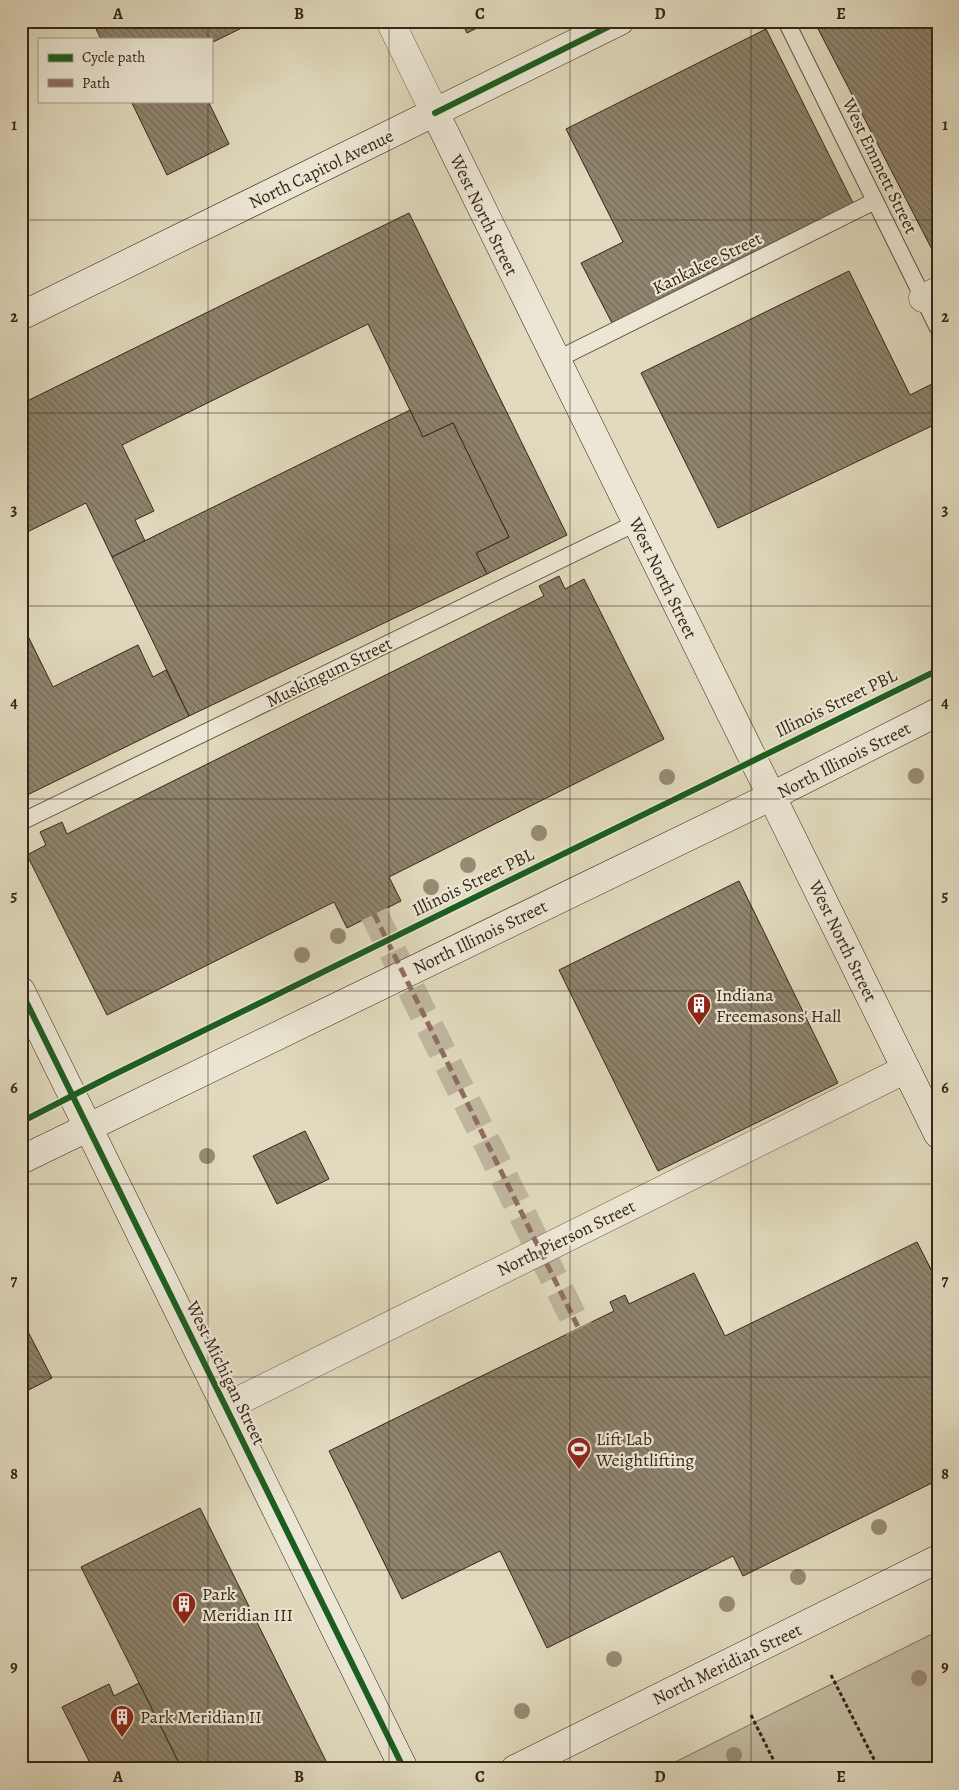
<svg xmlns="http://www.w3.org/2000/svg" width="959" height="1790" font-family="Alegreya,serif">
<style>
.green{fill:#c4bba2;stroke:#7d705c}
.building{fill:url(#building-back-hatch);stroke:#362617}
.lines{fill:none;stroke-linecap:round;stroke-linejoin:round}
.street-tunnel{stroke:#bfb69d;stroke-width:28;stroke-dasharray:28 14;stroke-linecap:butt}
.lane-casing{stroke:#615341;stroke-width:18}
.street-casing{stroke:#615341;stroke-width:29}
.secondary-casing{stroke:#362617;stroke-width:29}
.path{stroke:#362617;stroke-width:3;stroke-dasharray:4 2.5;stroke-linecap:butt}
.lane{stroke:#ece7d5;stroke-width:16}
.street{stroke:#ece7d5;stroke-width:28}
.secondary{stroke:#ece7d5;stroke-width:28}
.quiet{stroke:#8d6e63;stroke-width:5;stroke-dasharray:10 5;stroke-linecap:butt}
.cycleway-casing{stroke:#ece7d5;stroke-width:9}
.cycleway{stroke:#1b5e20;stroke-width:6}
.tree{fill:#978b75}
.grid{fill:none;stroke:#362617;stroke-width:1;stroke-opacity:0.55}
.labels{text-anchor:middle;dominant-baseline:central;stroke-width:4.5;stroke-linejoin:round;paint-order:stroke}
.street-label{font-size:18px;fill:#362617;stroke:#ece7d5}
.poi-label{font-size:18px;fill:#362617;stroke:#ece7d5;text-anchor:start}
.neatline{fill:none;stroke:#362617;stroke-width:2}
.grid-label{font-size:16px;text-anchor:middle;font-weight:bold;fill:#362617}
</style>
<defs>
<pattern id="building-back-hatch" width="6" height="6" patternUnits="userSpaceOnUse" patternTransform="scale(1.25)"><rect width="6" height="6" fill="#8f846e"/><path d="M-1 5l2 2M0 0l6 6M5-1l2 2" fill="none" stroke="#766c59"/></pattern>
</defs>
<rect width="100%" height="100%" fill="#e1dabe"/>
<filter id="stains"><feTurbulence type="fractalNoise" baseFrequency=".004" numOctaves="4"/><feColorMatrix values="0 0 0 0 .2 0 0 0 0 .09 0 0 0 0 .02 0 0 0 .5 -.17"/></filter>
<radialGradient id="worn" r=".72"><stop offset=".6" stop-color="#630" stop-opacity="0"/><stop offset="1" stop-color="#630" stop-opacity=".3"/></radialGradient>
<path class="green" d="M 938,1631 L 938,1769 L 661,1769 Z"/>
<g class="building">
<path d="M 92,21 L 256,21 L 211,43 L 211,39 L 101,39 Z"/>
<path d="M 461,21 L 491,21 L 467,33 Z"/>
<path d="M 814,21 L 938,21 L 938,261 Z"/>
<path d="M 766,29 L 853,203 L 612,323 L 581,263 L 623,242 L 566,129 Z"/>
<path d="M 131,101 L 208,101 L 229,144 L 167,175 Z"/>
<path d="M 409,213 L 567,535 L 487,574 L 476,553 L 509,537 L 453,423 L 423,437 L 368,324 L 122,445 L 154,511 L 135,520 L 145,541 L 112,557 L 86,503 L 21,535 L 21,404 Z"/>
<path d="M 849,271 L 910,395 L 938,381 L 938,423 L 718,528 L 641,373 Z"/>
<path d="M 410,410 L 423,437 L 453,423 L 509,537 L 476,553 L 487,574 L 189,716 L 112,557 Z"/>
<path d="M 559,576 L 565,589 L 584,579 L 664,739 L 389,877 L 401,901 L 347,928 L 334,902 L 107,1015 L 27,855 L 46,845 L 40,832 L 62,822 L 67,834 L 544,596 L 539,586 Z"/>
<path d="M 21,622 L 53,687 L 138,645 L 153,677 L 166,670 L 189,716 L 21,798 Z"/>
<path d="M 739,881 L 838,1083 L 658,1171 L 559,970 Z"/>
<path d="M 305,1131 L 329,1179 L 277,1204 L 253,1156 Z"/>
<path d="M 917,1242 L 938,1283 L 938,1480 L 743,1576 L 733,1556 L 547,1648 L 500,1551 L 402,1599 L 329,1451 L 614,1311 L 610,1302 L 625,1295 L 629,1304 L 694,1273 L 725,1336 Z"/>
<path d="M 21,1318 L 52,1378 L 21,1394 Z"/>
<path d="M 200,1508 L 330,1769 L 182,1769 L 81,1567 Z"/>
<path d="M 139,1683 L 182,1769 L 93,1769 L 62,1707 L 109,1684 L 114,1696 Z"/>
</g>
<g class="lines">
<path class="street-tunnel" d="M 374,914 L 579,1329"/>
<defs>
<g id="lane">
<path d="M 786,21 L 938,328"/>
<path d="M 556,360 L 875,201"/>
<path d="M 21,822 L 636,523"/>
</g>
<g id="street">
<path d="M 390,21 L 435,113"/>
<path d="M 923,298 L 938,291"/>
<path d="M 226,1407 L 906,1069"/>
</g>
<g id="secondary">
<path d="M 435,113 L 938,1134"/>
<path d="M 21,316 L 620,21"/>
<path d="M 21,991 L 404,1769"/>
<path d="M 21,1160 L 772,796 L 938,712"/>
<path d="M 515,1769 L 938,1559"/>
</g>
</defs>
<use href="#lane" class="lane-casing"/>
<use href="#street" class="street-casing"/>
<use href="#secondary" class="secondary-casing"/>
<g class="path">
<path d="M 831,1675 L 879,1769"/>
<path d="M 751,1715 L 778,1769"/>
</g>
<use href="#lane" class="lane"/>
<use href="#street" class="street"/>
<use href="#secondary" class="secondary"/>
<path class="quiet" d="M 374,914 L 579,1329"/>
<defs>
<g id="cycleway">
<path d="M 435,113 L 620,21"/>
<path d="M 21,991 L 404,1769"/>
<path d="M 21,1122 L 111,1076 L 938,670"/>
</g>
</defs>
<use href="#cycleway" class="cycleway-casing"/>
<use href="#cycleway" class="cycleway"/>
</g>
<g class="tree">
<circle cx="916" cy="776" r="8"/>
<circle cx="667" cy="777" r="8"/>
<circle cx="539" cy="833" r="8"/>
<circle cx="468" cy="865" r="8"/>
<circle cx="431" cy="887" r="8"/>
<circle cx="338" cy="936" r="8"/>
<circle cx="302" cy="955" r="8"/>
<circle cx="207" cy="1156" r="8"/>
<circle cx="879" cy="1527" r="8"/>
<circle cx="798" cy="1577" r="8"/>
<circle cx="727" cy="1604" r="8"/>
<circle cx="614" cy="1659" r="8"/>
<circle cx="919" cy="1678" r="8"/>
<circle cx="522" cy="1711" r="8"/>
<circle cx="734" cy="1755" r="8"/>
</g>
<path class="grid" d="M 208,21 L 208,39M 389,21 L 389,1769M 570,21 L 570,1769M 751,21 L 751,1769M 208,101 L 208,1769M 21,220 L 938,220M 21,413 L 938,413M 21,606 L 938,606M 21,799 L 938,799M 21,991 L 938,991M 21,1184 L 938,1184M 21,1377 L 938,1377M 21,1570 L 938,1570"/>
<defs>
<symbol id="building-pin" viewBox="-11 -11 22 30"><path d="M0 17L-7.5 6A9.5 9.5 0 1 1 7.5 6Z" fill="#8f2418" stroke="#ece7d5"/><path d="M-4-6H4V6H1V3H-1V6H-4ZM-2.5-4.3h1.7v1.8h-1.7ZM.8-4.3h1.7v1.8H.8ZM-2.5-1h1.7V.8h-1.7ZM.8-1h1.7V.8H.8Z" fill="#fff"/></symbol>
<symbol id="stadium-pin" viewBox="-11 -11 22 30"><path d="M0 17L-7.5 6A9.5 9.5 0 1 1 7.5 6Z" fill="#8f2418" stroke="#ece7d5"/><path d="M0-5a6.5 5 0 1 0 0 10a6.5 5 0 1 0 0-10ZM-3.5-1.8h7v3.6h-7Z" fill="#fff"/></symbol>
</defs>
<g fill-rule="evenodd">
<use href="#building-pin" x="685" y="991" width="28" height="38"/>
<use href="#stadium-pin" x="565" y="1435" width="28" height="38"/>
<use href="#building-pin" x="170" y="1590" width="28" height="38"/>
<use href="#building-pin" x="108" y="1703" width="28" height="38"/>
</g>
<g class="labels">
<g class="street-label">
<text transform="translate(880 166) rotate(64)">West Emmett Street</text>
<text transform="translate(321 169) rotate(-26)">North Capitol Avenue</text>
<text transform="translate(484 215) rotate(64)">West North Street</text>
<text transform="translate(707 263) rotate(-26)">Kankakee Street</text>
<text transform="translate(663 578) rotate(64)">West North Street</text>
<text transform="translate(329 672) rotate(-26)">Muskingum Street</text>
<text transform="translate(836 703) rotate(-26)">Illinois Street PBL</text>
<text transform="translate(844 760) rotate(-27)">North Illinois Street</text>
<text transform="translate(473 882) rotate(-26)">Illinois Street PBL</text>
<text transform="translate(480 937) rotate(-26)">North Illinois Street</text>
<text transform="translate(843 941) rotate(64)">West North Street</text>
<text transform="translate(566 1238) rotate(-26)">North Pierson Street</text>
<text transform="translate(226 1373) rotate(64)">West Michigan Street</text>
<text transform="translate(727 1664) rotate(-26)">North Meridian Street</text>
</g>
<g class="poi-label">
<text x="716" y="995">Indiana<tspan x="716" dy="21">Freemasons' Hall</tspan></text>
<text x="596" y="1439">Lift Lab<tspan x="596" dy="21">Weightlifting</tspan></text>
<text x="202" y="1594">Park<tspan x="202" dy="21">Meridian III</tspan></text>
<text x="140" y="1717">Park Meridian II</text>
</g>
</g>
<rect width="959" height="1790" fill="none" stroke="#e1dabe" stroke-width="55"/>
<rect x="38" y="38" width="175" height="65" fill="#ece7d5" stroke="#a39a89"/>
<rect x="48" y="54" width="25" height="8" fill="#1b5e20" stroke="#a39a89"/>
<text x="82" y="62" font-size="15" fill="#362617">Cycle path</text>
<rect x="48" y="79" width="25" height="8" fill="#8d6e63" stroke="#a39a89"/>
<text x="82" y="88" font-size="15" fill="#362617">Path</text>
<rect x="28" y="28" width="904" height="1734" class="neatline"/>
<g class="grid-label">
<text x="118" y="19">A</text>
<text x="299" y="19">B</text>
<text x="480" y="19">C</text>
<text x="660" y="19">D</text>
<text x="841" y="19">E</text>
<text x="14" y="130">1</text>
<text x="945" y="130">1</text>
<text x="14" y="322">2</text>
<text x="945" y="322">2</text>
<text x="14" y="515">3</text>
<text x="945" y="515">3</text>
<text x="14" y="708">4</text>
<text x="945" y="708">4</text>
<text x="14" y="901">5</text>
<text x="945" y="901">5</text>
<text x="14" y="1093">6</text>
<text x="945" y="1093">6</text>
<text x="14" y="1286">7</text>
<text x="945" y="1286">7</text>
<text x="14" y="1479">8</text>
<text x="945" y="1479">8</text>
<text x="14" y="1672">9</text>
<text x="945" y="1672">9</text>
<text x="118" y="1782">A</text>
<text x="299" y="1782">B</text>
<text x="480" y="1782">C</text>
<text x="660" y="1782">D</text>
<text x="841" y="1782">E</text>
</g>
<rect width="100%" height="100%" filter="url(#stains)"/>
<rect width="100%" height="100%" fill="url(#worn)"/>
</svg>
